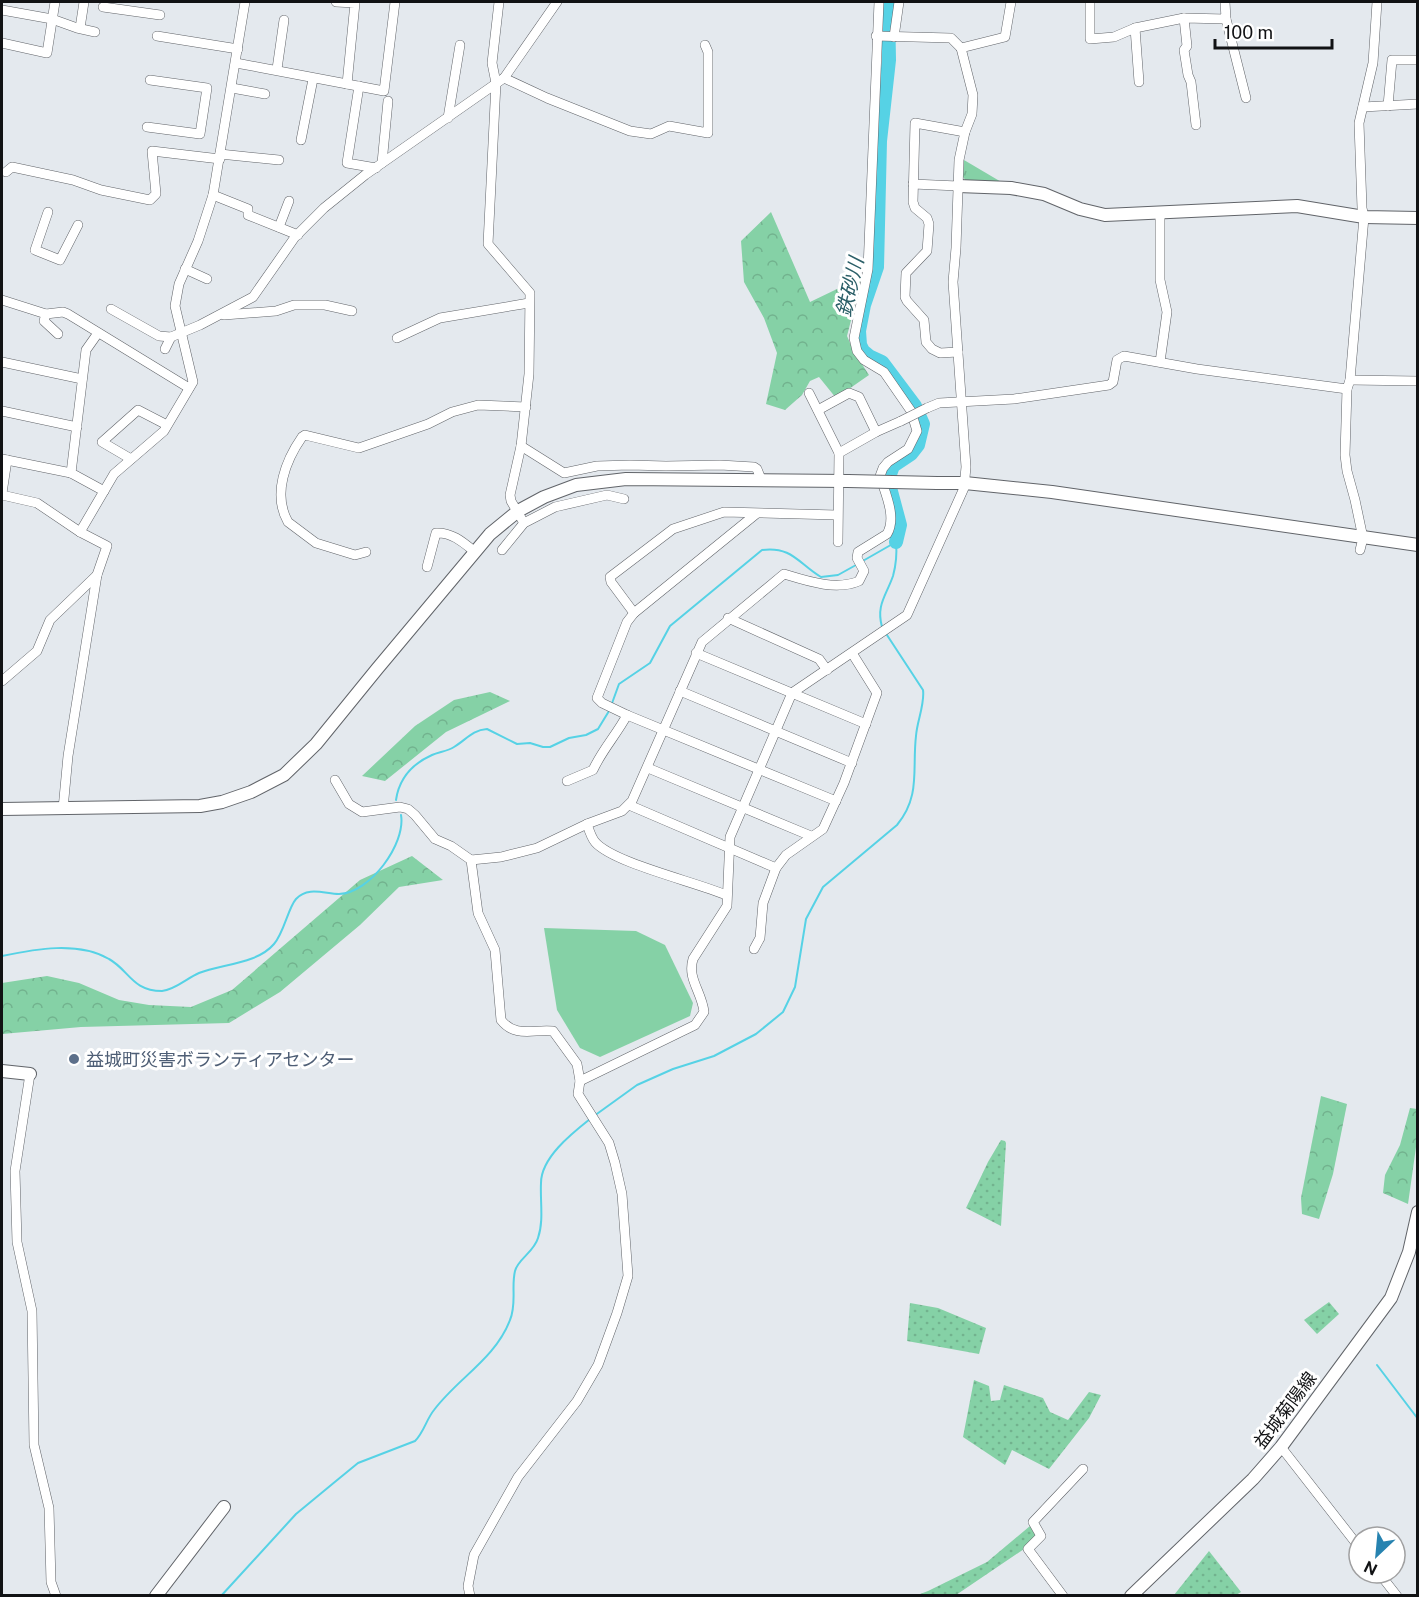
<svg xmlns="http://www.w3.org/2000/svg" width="1419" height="1597" font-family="'Public Sans','Noto Sans JP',sans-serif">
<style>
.grass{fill:url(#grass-dots)}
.forest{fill:url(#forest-crowns)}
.park{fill:url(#park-tufts)}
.garden{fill:#85d1a6}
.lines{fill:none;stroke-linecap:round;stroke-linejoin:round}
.stream{stroke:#56d2e5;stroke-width:2}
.river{stroke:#56d2e5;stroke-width:14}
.street-casing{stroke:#616469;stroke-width:10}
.secondary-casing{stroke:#616469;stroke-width:14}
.street{stroke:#fff;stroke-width:9}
.secondary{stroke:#fff;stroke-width:12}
.street-bridge-casing{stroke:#616469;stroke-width:10;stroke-linecap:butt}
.secondary-bridge-casing{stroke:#616469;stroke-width:14;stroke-linecap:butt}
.street-bridge{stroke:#fff;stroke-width:9}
.secondary-bridge{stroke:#fff;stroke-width:12}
.service-dot{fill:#5c6f8a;stroke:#fff;stroke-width:2}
.labels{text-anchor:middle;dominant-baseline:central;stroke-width:6;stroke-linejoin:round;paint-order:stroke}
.service-label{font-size:18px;fill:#4e5e75;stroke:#fff;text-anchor:start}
.street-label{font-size:18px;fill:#111214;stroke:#fff}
.water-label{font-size:20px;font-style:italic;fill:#2b5f68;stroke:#fff}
</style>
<defs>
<pattern id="grass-dots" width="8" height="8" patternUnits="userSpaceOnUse" patternTransform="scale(1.5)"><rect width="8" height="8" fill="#85d1a6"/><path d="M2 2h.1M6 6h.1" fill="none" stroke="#72b28e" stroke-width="1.8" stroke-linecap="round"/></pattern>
<pattern id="forest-crowns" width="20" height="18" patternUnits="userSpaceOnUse" patternTransform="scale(1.5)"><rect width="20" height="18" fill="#85d1a6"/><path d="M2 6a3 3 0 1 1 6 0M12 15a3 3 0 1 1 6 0" fill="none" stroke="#72b28e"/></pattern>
<pattern id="park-tufts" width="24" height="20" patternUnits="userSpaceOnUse" patternTransform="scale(1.5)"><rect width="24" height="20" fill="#85d1a6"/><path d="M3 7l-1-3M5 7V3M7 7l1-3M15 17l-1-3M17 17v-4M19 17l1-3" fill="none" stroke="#72b28e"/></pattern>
</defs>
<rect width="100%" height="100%" fill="#e4e9ee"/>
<g class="grass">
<path d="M 1001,1140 L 1005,1141 L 1006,1143 L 1001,1226 L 966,1208 L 988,1162 Z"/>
<path d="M 1329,1302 L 1339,1314 L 1317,1334 L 1304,1320 Z"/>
<path d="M 910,1303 L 938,1308 L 986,1328 L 979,1354 L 907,1341 Z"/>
<path d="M 974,1380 L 989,1386 L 991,1401 L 1000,1400 L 1004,1385 L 1043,1398 L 1050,1412 L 1068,1420 L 1089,1392 L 1101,1395 L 1089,1418 L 1049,1469 L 1012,1450 L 1005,1465 L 963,1437 Z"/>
<path d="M 1030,1526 L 1037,1538 L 1024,1549 L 956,1595 L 915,1596 L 928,1591 L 987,1562 Z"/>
<path d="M 1209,1551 L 1241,1592 L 1236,1595 L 1174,1595 Z"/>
</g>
<g class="forest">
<path d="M 771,212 L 810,302 L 862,277 L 847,336 L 854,352 L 869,375 L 836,398 L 819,377 L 810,381 L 802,395 L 785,410 L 766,404 L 777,353 L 764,318 L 744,282 L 741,241 Z"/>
<path d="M 490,692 L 510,701 L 446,732 L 385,781 L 362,776 L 415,726 L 454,700 Z"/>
<path d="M 412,856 L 443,880 L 399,887 L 360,925 L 280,992 L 229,1023 L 81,1027 L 2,1034 L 2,983 L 47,976 L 79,983 L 119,1000 L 149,1005 L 191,1007 L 232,990 L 360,880 Z"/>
<path d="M 1321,1096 L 1347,1104 L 1333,1174 L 1319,1219 L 1302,1214 L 1301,1198 Z"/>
<path d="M 1410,1108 L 1417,1109 L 1417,1140 L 1408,1204 L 1383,1193 L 1385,1175 L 1400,1145 Z"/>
</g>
<path class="park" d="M 964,160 L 1003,183 L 967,182 L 963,177 Z"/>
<path class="garden" d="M 544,928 L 636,931 L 665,945 L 693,1003 L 690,1016 L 600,1057 L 580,1048 L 557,1010 Z"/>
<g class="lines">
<g class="stream">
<path d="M 861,562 L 896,542 C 897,553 896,565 893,576 C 886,596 876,605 882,627"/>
<path d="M 611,706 L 619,684 L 650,663 L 670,626 L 762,550 C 792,546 799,564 821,577 L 838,575 L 856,565"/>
<path d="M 396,800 C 399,779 412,764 432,755 C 439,752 448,751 454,747 C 466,740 472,730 487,729 L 517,744 L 530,743 L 543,747 L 550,747 L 569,738 L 586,735 L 598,729 L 609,711"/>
<path d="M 2,956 C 35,949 78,941 109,959 C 129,970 132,991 162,991 C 175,990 187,978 199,973 C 222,964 257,964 274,944 C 284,933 288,908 296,899 C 308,886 325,894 339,894 C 370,893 406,844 401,815"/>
<path d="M 594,1116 L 637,1085 L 673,1069 L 714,1056 L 756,1034 L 783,1012 L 795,987 L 806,919 L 823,887 L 897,825 C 921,796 912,769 916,736 C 917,721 925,704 923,690 L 885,632"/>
<path d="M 1377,1365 L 1418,1419"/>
<path d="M 221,1596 L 296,1514 L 336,1481 L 358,1463 L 415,1441 C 424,1432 426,1420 434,1410 C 458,1378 495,1359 510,1320 C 517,1303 511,1287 515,1271 C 518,1259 534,1252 538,1238 C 544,1221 540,1201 541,1183 C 541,1158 571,1134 590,1119"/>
</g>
<path class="river" d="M 890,2 L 888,6 L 889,60 L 880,141 L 877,267 L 864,305 L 859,331 L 860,345 L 863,351 L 869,356 L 882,362 L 915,406 L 923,424 L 918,445 L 911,454 L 893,466 L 888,480 L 900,525 L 896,542"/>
<defs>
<g id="street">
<path d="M 336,2 L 355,3 L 347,84"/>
<path d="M 499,2 L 492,63 L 496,83 L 488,244 L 530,293 L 529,374 L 521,446 L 510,495 L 511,501 L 524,523"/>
<path d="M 1090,2 L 1090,39 L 1114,37 L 1135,28 L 1184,18 L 1226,19 L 1225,2"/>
<path d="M 103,7 L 160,15"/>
<path d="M 2,10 L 52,19 L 77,28 L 95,32"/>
<path d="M 1184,18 L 1187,46 L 1184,50 L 1188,75 L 1191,82 L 1196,125"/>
<path d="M 1226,19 L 1246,98"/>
<path d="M 80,28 L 84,2"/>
<path d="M 1135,28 L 1139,82"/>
<path d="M 157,36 L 238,49"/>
<path d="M 876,36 L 951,38 L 961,48"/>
<path d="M 894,37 L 899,2"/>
<path d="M 2,43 L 47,53 L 55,2"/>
<path d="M 236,63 L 384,91 L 395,2"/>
<path d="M 277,69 L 284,20"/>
<path d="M 504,78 L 547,98 L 630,131 L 651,134 L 669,126 L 708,133 L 708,52 L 705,45"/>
<path d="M 359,86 L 347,163 L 376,168"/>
<path d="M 232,88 L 265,94"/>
<path d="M 1388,106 L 1392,60 L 1418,60"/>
<path d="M 1363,107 L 1418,104"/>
<path d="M 448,118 L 460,45"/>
<path d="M 147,127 L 200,134 L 207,88 L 150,80"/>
<path d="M 301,140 L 313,79"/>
<path d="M 220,154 L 279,160"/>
<path d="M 382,163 L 388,101"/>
<path d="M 6,172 L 12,167 L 73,180 L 101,190 L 150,200 L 156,194 L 152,151 L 220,159"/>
<path d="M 913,184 L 958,186"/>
<path d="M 213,195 L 248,209 L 248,215 L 298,235"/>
<path d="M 48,212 L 35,250 L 60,260 L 78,225"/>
<path d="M 1160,213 L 1160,280 L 1167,312 L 1160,362"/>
<path d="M 279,227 L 289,201"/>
<path d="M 185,269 L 207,279"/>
<path d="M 2,300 L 46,314 L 44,321 L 58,334"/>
<path d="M 111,309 L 159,336 L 171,337 L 200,325 L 253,297 L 295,237 L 324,208 L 365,175 L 504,78 L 557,2"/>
<path d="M 46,314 L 63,312 L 68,314 L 189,388"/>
<path d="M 224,315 L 276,311 L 294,305 L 325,305 L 352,311"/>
<path d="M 98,333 L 86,350 L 71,473 L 104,491"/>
<path d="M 397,338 L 440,318 L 529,303"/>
<path d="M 165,349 L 171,337"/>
<path d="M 958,352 L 940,353 L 932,349 L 926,342 L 924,320 L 907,301 L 905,297 L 906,273 L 927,251 L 929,224 L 927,218 L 915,208 L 913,202 L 915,123 L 965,132"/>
<path d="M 2,362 L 82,379"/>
<path d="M 1350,380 L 1418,381"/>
<path d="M 809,393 L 839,453"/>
<path d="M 927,408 L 939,403 L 1014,399 L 1109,385 L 1113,382 L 1117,360 L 1124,356 L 1197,369 L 1347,389"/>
<path d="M 818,410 L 849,393 L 859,397 L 876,432"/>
<path d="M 2,411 L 77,427"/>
<path d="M 521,446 L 564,473 L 597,466 L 630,465 L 666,466 L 720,465 L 754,467 L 757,469 L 761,479"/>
<path d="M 2,459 L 71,473"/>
<path d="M 131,459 L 102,442 L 138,410 L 167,425"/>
<path d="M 2,493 L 7,460"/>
<path d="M 2,495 L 37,503 L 80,532 L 107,546 L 97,575 L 50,620 L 37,651 L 2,681"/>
<path d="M 756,514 L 634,613 L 627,622 L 597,698 L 602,703 L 627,715 L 836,801"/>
<path d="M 80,532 L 114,474 L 164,431 L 193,382 L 175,306 L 179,284 L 198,241 L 213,195 L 245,2"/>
<path d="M 838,542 L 839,453 L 876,432 L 901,421"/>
<path d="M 502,550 L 524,523 L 555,507 L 607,495 L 624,499"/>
<path d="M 1360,550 L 1363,538 L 1355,500 L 1347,471 L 1345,455 L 1347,389 L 1350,380 L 1364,217 L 1362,208 L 1359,123 L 1373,63 L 1377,2"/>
<path d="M 366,552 L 355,555 L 316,543 L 288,522 C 272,494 286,460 302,437 L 305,435 L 359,448 L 428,424 L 452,412 L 478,405 L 526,407"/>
<path d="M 427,567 L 436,533 C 452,532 464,543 475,552"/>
<path d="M 634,613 L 611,582 L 610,577 L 673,529 L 724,512 L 837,515"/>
<path d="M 728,618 L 819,659 L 827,670"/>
<path d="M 696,653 L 866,724"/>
<path d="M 680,691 L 852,763"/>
<path d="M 648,768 L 811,836"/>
<path d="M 335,780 L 349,804 L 362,812 L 400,807 L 408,809 L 415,815 L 435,839 L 451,846 L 471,860 L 478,913 L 495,950 L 501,1020 C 515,1038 533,1029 553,1031 L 577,1064 L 580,1081 L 578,1094 L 609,1143 L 615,1163 L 622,1194 L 628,1276 L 617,1313 L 598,1365 L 577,1401 L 518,1477 L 474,1555 L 468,1586 L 470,1596"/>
<path d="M 567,781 L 593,770 C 602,750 617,734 627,715"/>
<path d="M 629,805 L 776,868"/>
<path d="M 63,809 L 68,756 L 97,575"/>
<path d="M 587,824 C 589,830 591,837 595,842 C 613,863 696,882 726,895"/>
<path d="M 471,860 L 501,857 L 537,848 L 587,824 L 622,811 L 632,801 L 702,642 L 784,574 C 807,581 836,591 859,581 L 864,571 L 857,558 L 858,552 L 887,534 C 897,517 885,493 880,476 L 883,468 L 888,462 L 908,449 L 917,431 L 911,411 L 884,372 L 864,360 L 857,351 L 854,338 L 868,269 L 879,2"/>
<path d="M 754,949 L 760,938 L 763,903 L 776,868 L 786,855 L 823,829 L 844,783 L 877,693 L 852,653"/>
<path d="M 30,1074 L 15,1171 L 17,1242 L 32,1311 L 34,1445 L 49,1508 L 51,1582 L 56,1596"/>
<path d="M 580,1081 L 695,1025 L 704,1012 C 702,992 687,979 693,959 L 727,906 L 730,837 L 792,693 L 907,615 L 964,488 L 966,467 L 953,282 L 956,248 L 959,160 L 965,132 L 972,114 L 973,95 L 961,48 L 1005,37 L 1011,2"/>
<path d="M 1281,1447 L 1359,1547"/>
<path d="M 1379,1573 L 1397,1596"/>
<path d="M 1063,1596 L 1028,1549 L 1041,1536 L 1033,1522 L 1083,1469"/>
</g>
<g id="secondary">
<path d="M 958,186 L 1011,188 L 1044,194 L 1080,209 L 1105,215 L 1297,206 L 1364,217 L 1418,218"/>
<path d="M 937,483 L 965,483 L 1052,492 L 1418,545"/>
<path d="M 2,809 L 200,806 L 222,802 L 251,792 L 284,775 L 316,744 L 377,669 L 490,534 L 518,511 L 544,497 L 576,485 L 626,479 L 848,481"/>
<path d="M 2,1071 L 30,1074"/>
<path d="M 156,1596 L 224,1507"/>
<path d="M 1131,1596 L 1253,1479 L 1281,1447 L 1391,1298 L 1409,1252 L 1418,1212"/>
</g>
</defs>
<use href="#street" class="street-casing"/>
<use href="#secondary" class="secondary-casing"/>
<use href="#street" class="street"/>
<use href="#secondary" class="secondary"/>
<defs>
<path id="street-bridge" d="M 901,421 L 927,408"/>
<path id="secondary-bridge" d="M 848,481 L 937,483"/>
</defs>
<use href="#street-bridge" class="street-bridge-casing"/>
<use href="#secondary-bridge" class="secondary-bridge-casing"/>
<use href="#street-bridge" class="street-bridge"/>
<use href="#secondary-bridge" class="secondary-bridge"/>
</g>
<circle class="service-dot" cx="74" cy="1059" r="6"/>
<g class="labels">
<g class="service-label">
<text x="86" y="1059">益城町災害ボランティアセンター</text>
</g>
<g class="street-label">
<text transform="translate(1285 1410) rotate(-53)">益城菊陽線</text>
</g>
<g class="water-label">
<text transform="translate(850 287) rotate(-77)">鉄砂川</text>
</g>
</g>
<rect width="1419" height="1597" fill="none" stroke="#111214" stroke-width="6"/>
<g transform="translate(1377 1555) rotate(206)"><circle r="28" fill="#ffffff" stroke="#a0a0a1" stroke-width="1.5"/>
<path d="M0-4.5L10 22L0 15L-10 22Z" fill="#2783b0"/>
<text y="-9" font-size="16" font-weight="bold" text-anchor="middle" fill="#111214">N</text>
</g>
<path d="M1215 39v9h117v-9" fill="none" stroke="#111214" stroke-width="3"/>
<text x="1224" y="39" font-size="18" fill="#111214" stroke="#ffffff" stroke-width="4.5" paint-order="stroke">100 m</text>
</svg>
